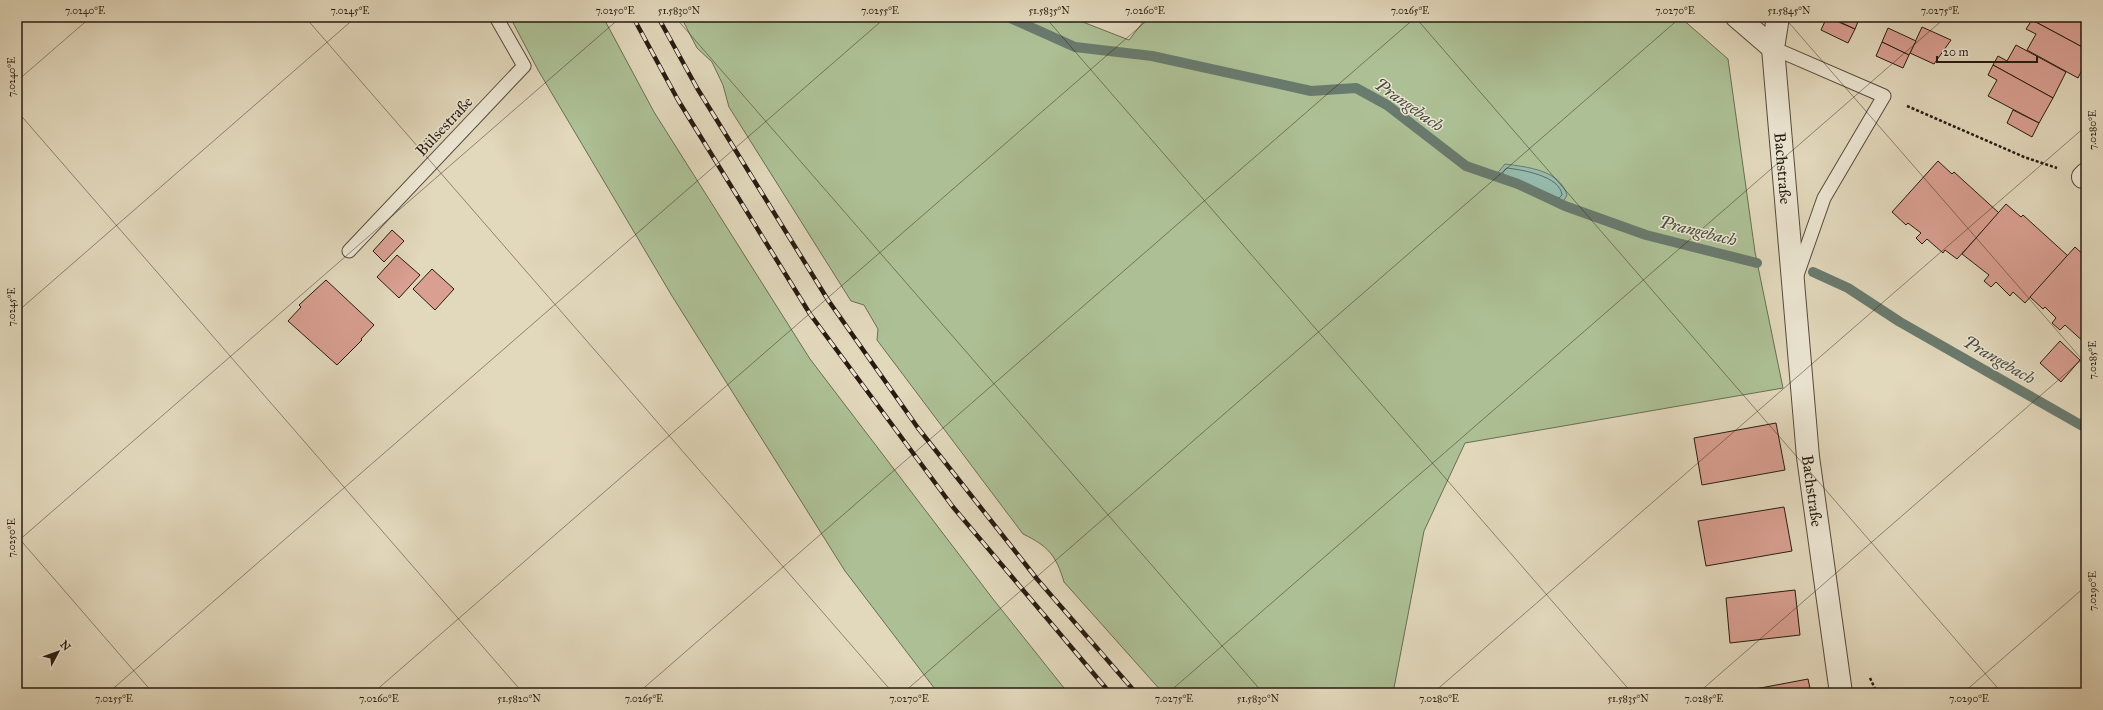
<svg xmlns="http://www.w3.org/2000/svg" width="2103" height="710" font-family="'IM FELL Great Primer',serif">
<style>
.green{fill:#adc095;stroke:#6a6e53}
.water{fill:#95baac;stroke:#697a6e}
.lines{fill:none;stroke-linecap:round;stroke-linejoin:round}
.shore{stroke:#5e6a5e;stroke-width:1}
.stream{stroke:#697a6e;stroke-width:10}
.building{fill:#d99f91;stroke:#271b11}
.service-casing{stroke:#564a3c;stroke-width:15}
.minor-casing{stroke:#564a3c;stroke-width:24}
.path{stroke:#271b11;stroke-width:2.5;stroke-dasharray:3 2;stroke-linecap:butt}
.service{stroke:#ece6d3;stroke-width:13}
.minor{stroke:#ece6d3;stroke-width:22}
.rail-casing{stroke:#271b11;stroke-width:4.5}
.rail{stroke:#ece6d3;stroke-width:3;stroke-dasharray:9;stroke-linecap:butt}
.ticks{fill:none;stroke:#271b11;stroke-width:1;stroke-opacity:0.45}
.labels{text-anchor:middle;dominant-baseline:central;stroke-width:3;stroke-linejoin:round;paint-order:stroke}
.street-label{font-size:16px;fill:#271b11;stroke:#ece6d3}
.water-label{font-size:17px;font-style:italic;fill:#484b40;stroke:#ece6d3}
.neatline{fill:none;stroke:#271b11;stroke-width:1.5}
.ticks-label{font-size:10px;text-anchor:middle;fill:#271b11}
</style>
<rect width="100%" height="100%" fill="#e2d8bc"/>
<filter id="stains"><feTurbulence type="fractalNoise" baseFrequency=".005" numOctaves="4"/><feColorMatrix values="0 0 0 0 .2 0 0 0 0 .09 0 0 0 0 .02 0 0 0 .5 -.17"/></filter>
<radialGradient id="worn" r=".72"><stop offset=".6" stop-color="#630" stop-opacity="0"/><stop offset="1" stop-color="#630" stop-opacity=".3"/></radialGradient>
<g class="green">
<path d="M 510,17 L 603,17 L 654,112 L 810,359 L 993,599 L 1068,693 L 938,693 L 845,571 L 672,296 L 538,70 Z"/>
<path d="M 681,17 L 1070,17 L 1129,40 L 1147,17 L 1680,17 L 1728,59 L 1755,252 L 1783,388 L 1465,443 L 1424,531 L 1393,693 L 1163,693 L 1064,582 C 1056,555 1048,546 1023,534 L 877,340 L 878,329 L 864,305 L 851,301 L 729,107 L 723,85 L 712,62 L 697,48 Z"/>
</g>
<path class="water" d="M 1505,164 C 1527,167 1560,170 1567,195 L 1562,204 L 1495,176 Z"/>
<g class="lines">
<path class="shore" d="M 1507,168 C 1523,170 1560,176 1562,195 L 1559,198 L 1504,175 L 1503,173 Z"/>
<g class="stream">
<path d="M 1008,17 L 1075,47 L 1152,56 L 1311,91 L 1356,88 L 1387,105 L 1466,166 L 1518,184 L 1565,206 L 1646,235 L 1757,263"/>
<path d="M 1813,272 L 1848,288 L 1900,322 L 2086,428"/>
</g>
</g>
<g class="building">
<path d="M 1827,17 L 1855,29 L 1848,43 L 1821,30 Z"/>
<path d="M 1829,17 L 1860,17 L 1855,29 Z"/>
<path d="M 2033,17 L 2086,17 L 2086,49 L 2032,20 Z"/>
<path d="M 2032,20 L 2086,49 L 2086,62 L 2078,78 L 2027,50 L 2036,34 L 2026,29 Z"/>
<path d="M 1922,27 L 1951,40 L 1934,64 L 1910,53 Z"/>
<path d="M 1888,28 L 1916,41 L 1909,55 L 1882,42 Z"/>
<path d="M 1882,42 L 1909,55 L 1903,68 L 1876,56 Z"/>
<path d="M 2016,45 L 2066,72 L 2053,98 L 1993,65 L 1998,56 L 2007,61 Z"/>
<path d="M 1993,65 L 2053,98 L 2039,123 L 1988,96 L 1997,80 L 1988,75 Z"/>
<path d="M 2013,110 L 2039,123 L 2032,137 L 2007,123 Z"/>
<path d="M 1938,161 L 1952,174 L 1954,172 L 1999,213 L 1957,259 L 1945,250 L 1943,253 L 1927,239 L 1922,244 L 1916,238 L 1921,233 L 1908,223 L 1906,225 L 1892,212 Z"/>
<path d="M 2006,204 L 2021,217 L 2023,215 L 2068,256 L 2025,303 L 2013,292 L 2010,296 L 1996,282 L 1991,287 L 1984,281 L 1989,275 L 1962,254 Z"/>
<path d="M 392,230 L 404,241 L 384,262 L 373,251 Z"/>
<path d="M 2075,247 L 2086,257 L 2086,344 L 2065,325 L 2060,330 L 2052,323 L 2056,318 L 2045,307 L 2043,309 L 2030,297 Z"/>
<path d="M 397,255 L 420,275 L 399,298 L 377,277 Z"/>
<path d="M 432,269 L 454,289 L 435,310 L 413,289 Z"/>
<path d="M 326,280 L 374,325 L 361,339 L 362,340 L 337,365 L 288,321 L 301,307 L 299,305 Z"/>
<path d="M 2060,341 L 2080,360 L 2061,382 L 2040,363 Z"/>
<path d="M 1776,423 L 1785,470 L 1702,485 L 1694,438 Z"/>
<path d="M 1784,507 L 1792,551 L 1706,566 L 1698,521 Z"/>
<path d="M 1795,590 L 1800,635 L 1730,643 L 1726,598 Z"/>
<path d="M 1808,679 L 1811,693 L 1734,693 Z"/>
</g>
<g class="lines">
<defs>
<g id="service">
<path d="M 1773,48 L 1884,96 L 1824,198 L 1797,275"/>
<path d="M 349,251 L 524,66 L 496,17"/>
</g>
<g id="minor">
<path d="M 1737,17 L 1773,48"/>
<path id="s1" d="M 1778,17 L 1773,48 L 1808,457 L 1841,693"/>
<path d="M 2083,177 L 2086,174"/>
</g>
</defs>
<use href="#service" class="service-casing"/>
<use href="#minor" class="minor-casing"/>
<g class="path">
<path d="M 1907,106 L 2024,157 L 2057,168"/>
<path d="M 1870,678 L 1877,693"/>
</g>
<use href="#service" class="service"/>
<use href="#minor" class="minor"/>
<defs>
<g id="rail">
<path d="M 633,17 L 678,100 L 810,314 L 953,507 L 1110,693"/>
<path d="M 658,17 L 697,88 L 828,300 L 918,428 L 1037,579 L 1136,693"/>
</g>
</defs>
<use href="#rail" class="rail-casing"/>
<use href="#rail" class="rail"/>
</g>
<path class="ticks" d="M 305,17 L 893,693M 675,17 L 1263,693M 1045,17 L 1632,693M 1415,17 L 2002,693M 1784,17 L 2086,364M 17,81 L 91,17M 17,111 L 523,693M 17,312 L 356,17M 17,536 L 153,693M 17,542 L 621,17M 108,693 L 886,17M 373,693 L 1151,17M 638,693 L 1416,17M 903,693 L 1681,17M 1168,693 L 1946,17M 1433,693 L 2086,126M 1698,693 L 2086,356M 1963,693 L 2086,586"/>
<g class="labels">
<g class="street-label">
<text transform="translate(444 126) rotate(-47)">Bülsestraße</text>
<text stroke="none"><textPath href="#s1" startOffset="152">Bachstraße</textPath></text>
<text stroke="none"><textPath href="#s1" startOffset="476">Bachstraße</textPath></text>
</g>
<g class="water-label">
<text transform="translate(1409 105) rotate(35)">Prangebach</text>
<text transform="translate(1698 231) rotate(14)">Prangebach</text>
<text transform="translate(1999 360) rotate(30)">Prangebach</text>
</g>
</g>
<rect width="2103" height="710" fill="none" stroke="#e2d8bc" stroke-width="44"/>
<g transform="translate(58 652) rotate(49)" stroke="#ece6d3" stroke-width="3" paint-order="stroke">
<path d="M0-3L7 15L0 10L-7 15Z" fill="#271b11"/>
<text y="-6" font-size="11" font-weight="bold" text-anchor="middle" fill="#271b11">N</text>
</g>
<path d="M1937 56v6h100v-6" fill="none" stroke="#271b11" stroke-width="2"/>
<text x="1943" y="56" font-size="12" fill="#271b11" stroke="#ece6d3" stroke-width="3" paint-order="stroke">20 m</text>
<rect x="22" y="22" width="2059" height="666" class="neatline"/>
<g class="ticks-label">
<text x="85" y="14">7.0240°E</text>
<text x="350" y="14">7.0245°E</text>
<text x="615" y="14">7.0250°E</text>
<text x="679" y="14">51.5830°N</text>
<text x="880" y="14">7.0255°E</text>
<text x="1049" y="14">51.5835°N</text>
<text x="1145" y="14">7.0260°E</text>
<text x="1410" y="14">7.0265°E</text>
<text x="1675" y="14">7.0270°E</text>
<text x="1789" y="14">51.5845°N</text>
<text x="1940" y="14">7.0275°E</text>
<text transform="translate(11 77) rotate(-90)" y="4">7.0240°E</text>
<text transform="translate(2092 130) rotate(-90)" y="4">7.0280°E</text>
<text transform="translate(11 307) rotate(-90)" y="4">7.0245°E</text>
<text transform="translate(2092 360) rotate(-90)" y="4">7.0285°E</text>
<text transform="translate(11 538) rotate(-90)" y="4">7.0250°E</text>
<text transform="translate(2092 591) rotate(-90)" y="4">7.0290°E</text>
<text x="114" y="702">7.0255°E</text>
<text x="379" y="702">7.0260°E</text>
<text x="519" y="702">51.5820°N</text>
<text x="644" y="702">7.0265°E</text>
<text x="909" y="702">7.0270°E</text>
<text x="1174" y="702">7.0275°E</text>
<text x="1258" y="702">51.5830°N</text>
<text x="1439" y="702">7.0280°E</text>
<text x="1628" y="702">51.5835°N</text>
<text x="1704" y="702">7.0285°E</text>
<text x="1969" y="702">7.0290°E</text>
</g>
<rect width="100%" height="100%" filter="url(#stains)"/>
<rect width="100%" height="100%" fill="url(#worn)"/>
</svg>
